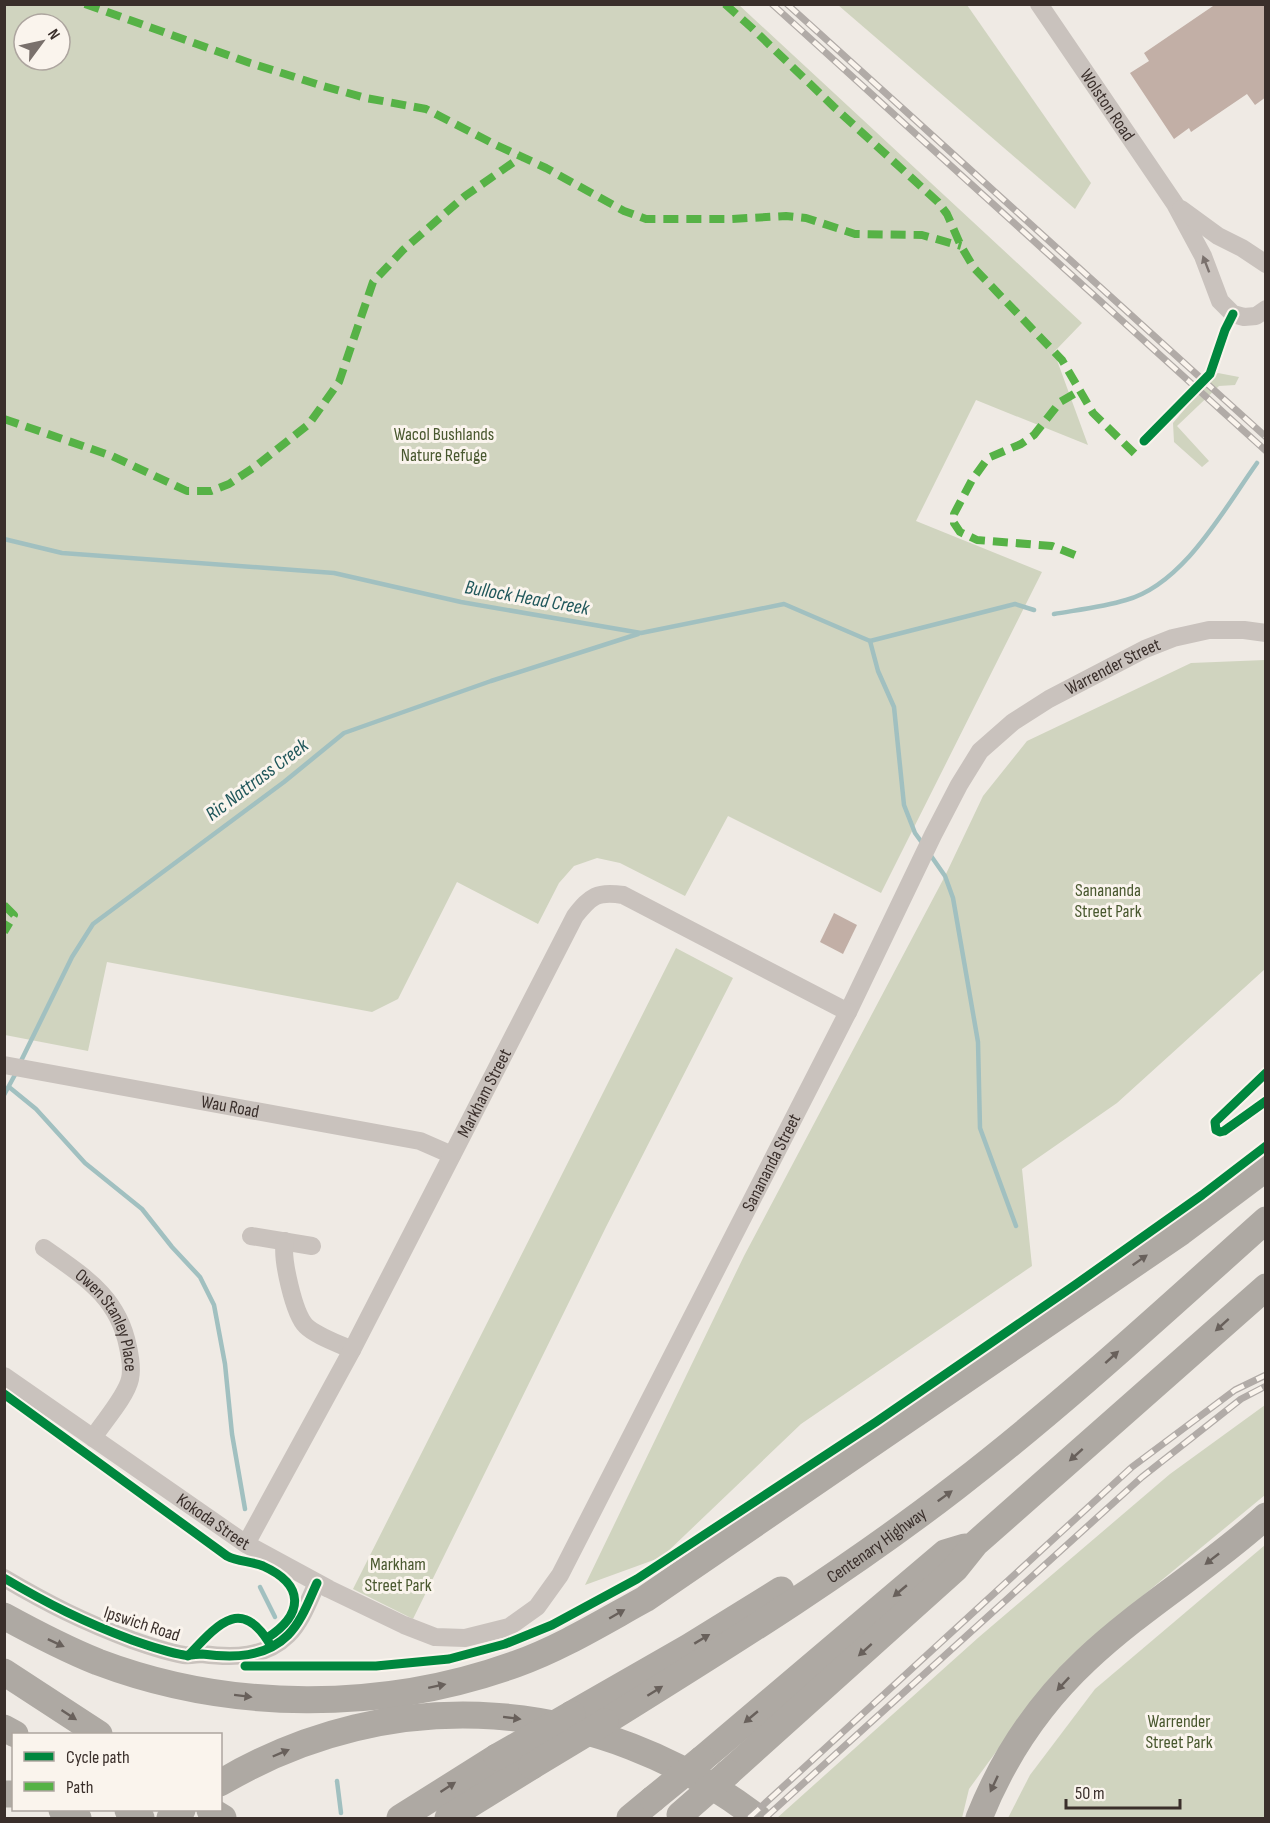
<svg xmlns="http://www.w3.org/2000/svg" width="1270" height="1823" font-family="'Sofia Sans Condensed',sans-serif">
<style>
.green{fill:#d0d4bf;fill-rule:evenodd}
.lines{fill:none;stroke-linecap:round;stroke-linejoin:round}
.stream{stroke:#a1c0c0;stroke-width:4.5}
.building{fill:#c2afa6}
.minor{stroke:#c9c2bd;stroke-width:18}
.highway{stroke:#aea9a3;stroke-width:27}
.rail-casing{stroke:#b1aba7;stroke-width:7}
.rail{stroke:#faf4ed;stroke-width:4.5;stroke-dasharray:14;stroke-linecap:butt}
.highway-bridge{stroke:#aea9a3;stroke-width:27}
.quiet{stroke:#56b246;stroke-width:8;stroke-dasharray:15 8;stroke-linecap:butt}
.cycleway-casing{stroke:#faf4ed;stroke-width:13}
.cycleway{stroke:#00873e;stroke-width:9}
.oneway{fill:#7a716d}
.oneway2{fill:#68605b}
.labels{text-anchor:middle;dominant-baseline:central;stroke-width:6;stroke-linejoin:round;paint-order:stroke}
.street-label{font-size:18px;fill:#3a2f2b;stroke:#faf4ed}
.park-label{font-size:18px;fill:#49582f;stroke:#faf4ed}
.water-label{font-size:20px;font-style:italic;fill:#20575b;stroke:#faf4ed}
</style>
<rect width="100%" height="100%" fill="#efeae4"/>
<g class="green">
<path d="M 4,5 L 739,5 L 1082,323 L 1054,352 L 1088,445 L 976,400 L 916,521 L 1042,572 L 881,893 L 728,816 L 685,896 L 620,863 L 597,858 L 574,866 L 559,883 L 538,924 L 457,882 L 398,999 L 372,1012 L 107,962 L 88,1051 L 5,1035 ZM 24,24 L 60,24 L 60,60 L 24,60 Z"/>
<path d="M 838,5 L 967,5 L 1091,183 L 1075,209 Z"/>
<path d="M 1218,373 L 1239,377 L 1235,385 L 1219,386 L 1177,426 L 1209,461 L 1202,467 L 1174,442 L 1173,423 L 1212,377 Z"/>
<path d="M 1265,660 L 1265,969 L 1117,1103 L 1022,1169 L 1032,1266 L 801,1424 L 662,1557 L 585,1585 L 744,1256 L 945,876 L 983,796 L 1027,741 L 1191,663 Z"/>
<path d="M 676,948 L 733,978 L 606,1227 L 413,1619 L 353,1589 Z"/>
<path d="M 1265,1405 L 1265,1495 L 1117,1617 L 1033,1701 L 969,1789 L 962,1818 L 777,1818 L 979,1637 L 1170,1474 Z"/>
<path d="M 1265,1545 L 1265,1818 L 1008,1818 L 1030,1775 L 1095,1689 Z"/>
</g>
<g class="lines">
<g class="stream">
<path d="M 4,539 L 62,553 L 334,573 L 461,602 L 641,633 L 784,604 L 870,641 L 1015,604 L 1034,610"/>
<path d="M 1054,614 C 1077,610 1103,607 1126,600 C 1184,584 1224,509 1257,463"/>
<path d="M 870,641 L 878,671 L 894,707 L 904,805 L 915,833 L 923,844"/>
<path d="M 929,853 L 945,876 L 953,898 L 978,1042 L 980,1128 L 1016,1226"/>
<path d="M 20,1063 L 72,957 L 93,924 L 284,782 L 344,733 L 491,681 L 638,634"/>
<path d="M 9,1087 L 36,1109 L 85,1163 L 142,1209 L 172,1247 L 200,1277 L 214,1305 L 225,1364 L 232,1434 L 245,1509"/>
<path d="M 4,1095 L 17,1071"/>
<path d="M 260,1587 L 275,1617"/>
<path d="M 337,1781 L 341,1813"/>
</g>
</g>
<g class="building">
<path d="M 1216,4 L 1266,4 L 1266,97 L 1255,105 L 1247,94 L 1191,132 L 1189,128 L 1174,139 L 1130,73 L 1149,61 L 1144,53 Z"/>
<path d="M 834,913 L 857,925 L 843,954 L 820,942 Z"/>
</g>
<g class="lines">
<g class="minor">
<path id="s1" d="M 1039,4 L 1175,204 L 1203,256 L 1220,301 L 1233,314 L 1244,317 L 1256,316 L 1266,309"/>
<path d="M 1181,209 L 1218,236 L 1242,248 L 1266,264"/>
<path id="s2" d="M 4,1065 L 420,1141 L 452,1155"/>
<path d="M 251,1236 L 312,1246"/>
<path d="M 285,1241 C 281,1258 294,1314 306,1326 C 316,1336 340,1344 352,1350"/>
<path id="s3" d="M 44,1248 C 83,1276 118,1296 128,1347 C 130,1356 132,1370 130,1379 C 126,1397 103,1422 93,1438"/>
<path id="s4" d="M 4,1376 L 246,1544 L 329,1589 L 404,1625 L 435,1637 L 465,1638 L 509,1627 L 537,1607 L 560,1575 L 848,1012 L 933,835 L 959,785 L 980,751 L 1013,722 L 1049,699 L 1145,649 L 1173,638 L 1209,630 L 1244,630 L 1266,633"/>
<path id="s5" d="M 246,1544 L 352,1350 L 575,916 C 591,896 597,891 623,895 L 848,1012"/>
<path d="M 4,1578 C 48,1604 84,1622 132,1640 C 149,1646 166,1652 184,1655 C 191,1656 196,1654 202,1654 C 233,1658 265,1658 288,1635 C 302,1621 309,1600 317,1583"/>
</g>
<g class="highway">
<path d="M 4,1616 C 35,1633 66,1649 98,1662 C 230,1712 383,1712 516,1664 C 561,1648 603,1622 645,1599 L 1181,1232 L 1266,1168"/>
<path d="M 4,1672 L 99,1734"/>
<path d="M 572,1714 L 689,1647 L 781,1590"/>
<path id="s6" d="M 605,1722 C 725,1647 845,1573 956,1487 C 1064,1404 1164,1311 1266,1220"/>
<path d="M 4,1728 L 15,1734"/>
<path d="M 702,1759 L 945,1553 L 965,1547"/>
<path d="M 728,1773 L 955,1569 L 975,1544 L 1266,1287"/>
<path d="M 220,1783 C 394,1680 599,1696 758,1818"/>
<path d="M 4,1794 L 14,1794"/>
<path d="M 62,1810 L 78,1818"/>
<path d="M 128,1810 L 141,1818"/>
<path d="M 210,1810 L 223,1818"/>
<path d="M 170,1818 L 182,1810"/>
<path d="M 400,1818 L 497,1757"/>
<path d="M 448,1818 L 532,1766"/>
<path d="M 630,1818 L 653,1799"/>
<path d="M 979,1818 C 1003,1758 1039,1704 1086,1660 C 1142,1607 1209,1568 1266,1516"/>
</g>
<defs>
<g id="rail">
<path d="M 772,4 L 1266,451"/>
<path d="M 787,4 L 1266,437"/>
<path d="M 749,1818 L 1132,1467 L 1235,1390 L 1266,1375"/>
<path d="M 765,1818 L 1142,1477 L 1241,1399 L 1266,1386"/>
</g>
</defs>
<use href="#rail" class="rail-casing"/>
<use href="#rail" class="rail"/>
<g class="highway-bridge">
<path d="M 497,1757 L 572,1714"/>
<path d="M 532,1766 L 605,1722"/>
<path d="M 653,1799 L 702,1759"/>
<path d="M 680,1815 L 728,1773"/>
</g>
<g class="quiet">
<path d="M 85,4 L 250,63 L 323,86 L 366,98 L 426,109 L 494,144 L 546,168 L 624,211 L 646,219 L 731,219 L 786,216 L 806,218 L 855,234 L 922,235 L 961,246"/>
<path d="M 725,4 L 752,28 L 834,107 L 938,202 L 947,214 L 961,246 L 974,268 L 1062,360 L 1093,413 L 1135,454"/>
<path d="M 4,419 L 112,456 L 187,491 L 211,491 L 229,484 L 256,466 L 309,424 L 339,382 L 373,282 L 403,250 L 465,196 L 521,157"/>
<path d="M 1075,555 L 1052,546 L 977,540 L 960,532 L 954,523 L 954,514 L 972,480 L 988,458 L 1021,444 L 1034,435 L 1060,402 L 1079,391"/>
<path d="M 4,905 L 14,915 L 4,932"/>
</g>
<defs>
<g id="cycleway">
<path d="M 1144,441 L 1210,374 L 1225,330 L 1233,314"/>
<path d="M 1266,1073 L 1215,1122 L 1216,1130 L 1220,1132 L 1224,1131 L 1266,1101"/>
<path d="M 4,1394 L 227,1556 C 238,1562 251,1561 263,1566 C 305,1585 304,1614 267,1638"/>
<path d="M 4,1578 C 48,1604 84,1622 132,1640 C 149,1646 166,1652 184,1655 C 191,1656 196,1654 202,1654 C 233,1658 265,1658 288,1635 C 302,1621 309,1600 317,1583"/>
<path d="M 188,1656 C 218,1624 242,1595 271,1646"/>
<path d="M 245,1666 L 376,1666 L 449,1659 L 505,1644 L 552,1625 L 637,1579 L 876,1422 L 1075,1285 L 1202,1195 L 1266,1146"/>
</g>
</defs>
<use href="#cycleway" class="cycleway-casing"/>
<use href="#cycleway" class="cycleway"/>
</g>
<defs><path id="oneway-solid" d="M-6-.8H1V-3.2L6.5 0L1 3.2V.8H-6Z" transform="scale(1.5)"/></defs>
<use class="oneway" href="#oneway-solid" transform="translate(1206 264) rotate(-111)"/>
<g class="oneway2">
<use href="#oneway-solid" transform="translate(1140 1260) rotate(-35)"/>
<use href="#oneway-solid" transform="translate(1222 1325) rotate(138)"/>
<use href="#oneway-solid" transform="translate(1112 1357) rotate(-42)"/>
<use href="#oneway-solid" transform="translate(1076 1455) rotate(138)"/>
<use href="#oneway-solid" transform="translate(945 1496) rotate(-36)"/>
<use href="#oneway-solid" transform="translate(1212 1559) rotate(142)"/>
<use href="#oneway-solid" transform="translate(900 1591) rotate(140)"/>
<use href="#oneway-solid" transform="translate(617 1614) rotate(-30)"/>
<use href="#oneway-solid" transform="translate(702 1639) rotate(-31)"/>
<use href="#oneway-solid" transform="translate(56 1643) rotate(25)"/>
<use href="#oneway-solid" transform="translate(865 1650) rotate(138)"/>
<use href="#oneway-solid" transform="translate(1063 1684) rotate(133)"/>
<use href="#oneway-solid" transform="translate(437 1686) rotate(-12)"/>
<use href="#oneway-solid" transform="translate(655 1691) rotate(-32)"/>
<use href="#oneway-solid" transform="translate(243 1696) rotate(7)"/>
<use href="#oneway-solid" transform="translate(69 1715) rotate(33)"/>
<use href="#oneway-solid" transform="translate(751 1717) rotate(140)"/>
<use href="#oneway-solid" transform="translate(512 1718) rotate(7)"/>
<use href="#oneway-solid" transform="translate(281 1753) rotate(-23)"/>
<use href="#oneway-solid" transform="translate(994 1784) rotate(115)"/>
<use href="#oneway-solid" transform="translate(448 1787) rotate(-33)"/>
</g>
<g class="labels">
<g class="street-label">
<text stroke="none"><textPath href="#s1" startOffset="122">Wolston Road</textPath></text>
<text stroke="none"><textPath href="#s4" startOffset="1738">Warrender Street</textPath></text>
<text stroke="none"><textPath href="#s5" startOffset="510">Markham Street</textPath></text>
<text stroke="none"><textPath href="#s2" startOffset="230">Wau Road</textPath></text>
<text stroke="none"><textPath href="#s4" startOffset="1118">Sanananda Street</textPath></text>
<text stroke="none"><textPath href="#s3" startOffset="100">Owen Stanley Place</textPath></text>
<text stroke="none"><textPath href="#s4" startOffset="255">Kokoda Street</textPath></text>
<text stroke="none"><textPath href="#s6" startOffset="324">Centenary Highway</textPath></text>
<text transform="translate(142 1624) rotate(18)">Ipswich Road</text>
</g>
<g class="park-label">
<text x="444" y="434">Wacol Bushlands<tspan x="444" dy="21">Nature Refuge</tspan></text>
<text x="1108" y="890">Sanananda<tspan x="1108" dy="21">Street Park</tspan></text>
<text x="398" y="1564">Markham<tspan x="398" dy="21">Street Park</tspan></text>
<text x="1179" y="1721">Warrender<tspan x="1179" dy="21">Street Park</tspan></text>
</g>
<g class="water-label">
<text transform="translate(527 598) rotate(10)">Bullock Head Creek</text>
<text transform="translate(257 780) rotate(-37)">Ric Nattrass Creek</text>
</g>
</g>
<rect width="1270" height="1823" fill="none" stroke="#3a2f2b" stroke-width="12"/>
<rect x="12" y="1733" width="210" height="78" fill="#faf4ed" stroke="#ada59f" stroke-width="1.5"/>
<rect x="24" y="1752" width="30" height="9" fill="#00873e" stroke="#ada59f" stroke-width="1.5"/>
<text x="66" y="1763" font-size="18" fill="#3a2f2b">Cycle path</text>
<rect x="24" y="1782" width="30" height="9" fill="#56b246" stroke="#ada59f" stroke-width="1.5"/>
<text x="66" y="1793" font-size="18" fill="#3a2f2b">Path</text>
<g transform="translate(42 42) rotate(57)"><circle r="28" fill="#faf4ed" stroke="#ada59f" stroke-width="1.5"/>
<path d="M0-4.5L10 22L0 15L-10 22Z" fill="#79706c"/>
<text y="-9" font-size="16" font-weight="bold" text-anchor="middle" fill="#3a2f2b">N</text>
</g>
<path d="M1066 1799v9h114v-9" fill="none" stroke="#3a2f2b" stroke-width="3"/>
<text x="1075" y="1799" font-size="18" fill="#3a2f2b" stroke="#faf4ed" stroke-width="4.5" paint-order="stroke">50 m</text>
</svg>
